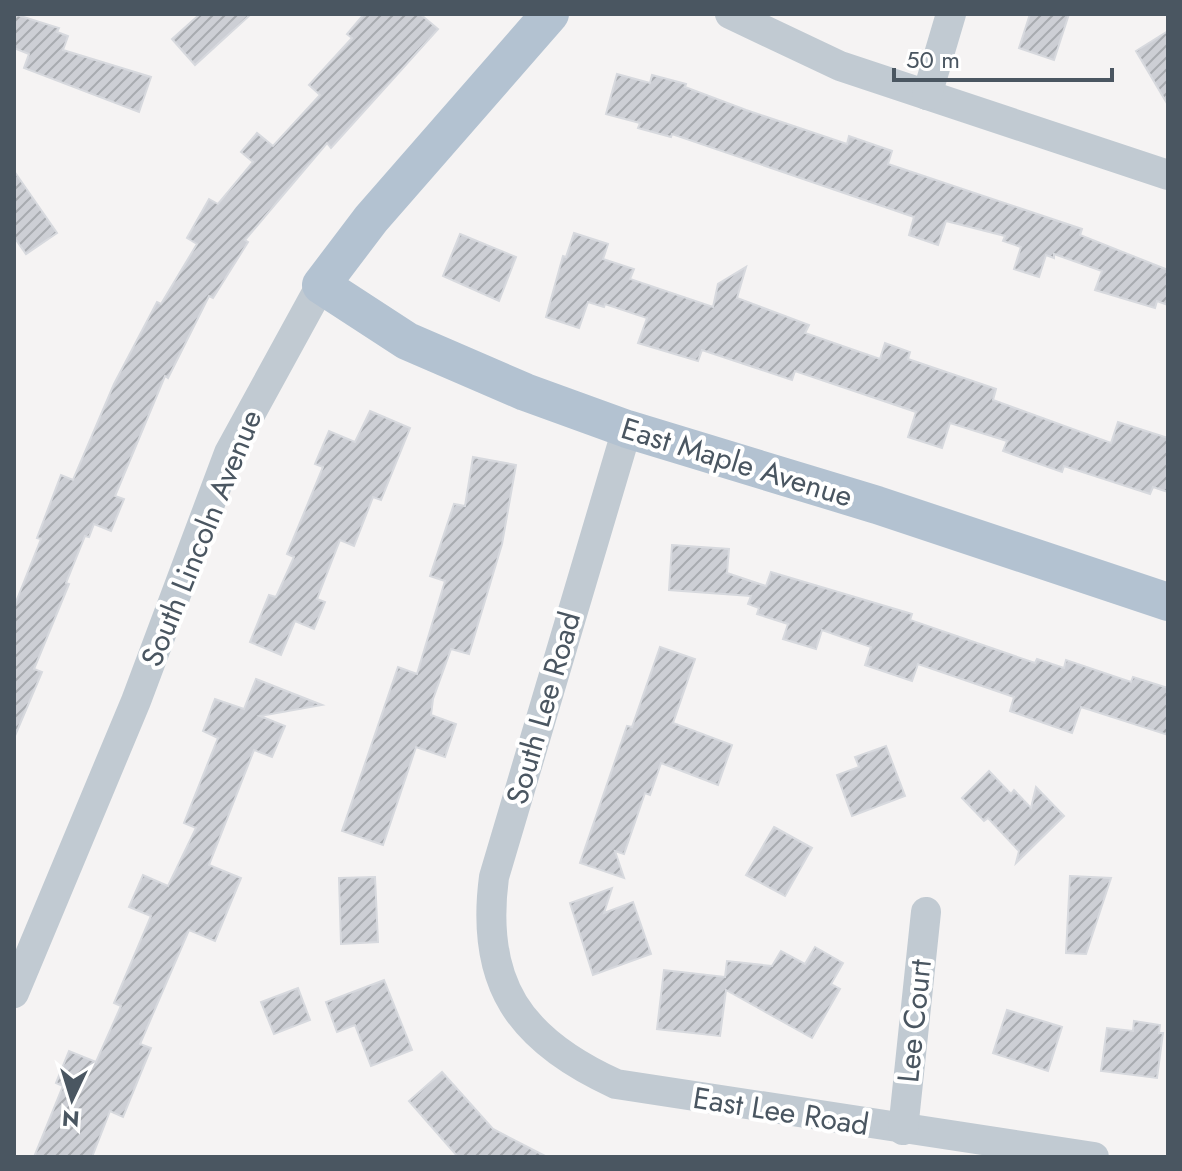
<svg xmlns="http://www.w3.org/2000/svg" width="1182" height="1171" font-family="Jost,sans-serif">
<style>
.building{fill:url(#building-hatch);stroke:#d7d9de;stroke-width:2}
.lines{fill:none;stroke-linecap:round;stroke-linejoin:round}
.minor{stroke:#c1cad2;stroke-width:30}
.major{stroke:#b3c2d1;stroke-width:38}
.labels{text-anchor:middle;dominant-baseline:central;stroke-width:8;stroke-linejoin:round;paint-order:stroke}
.street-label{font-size:30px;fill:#4a5661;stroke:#fff}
</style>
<defs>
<pattern id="building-hatch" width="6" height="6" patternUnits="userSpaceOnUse" patternTransform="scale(2)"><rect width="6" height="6" fill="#cdcfd5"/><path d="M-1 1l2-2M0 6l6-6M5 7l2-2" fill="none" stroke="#a8abb0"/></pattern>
</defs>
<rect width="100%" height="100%" fill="#f5f3f3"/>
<g class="building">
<path d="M 14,14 L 59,28 L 57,32 L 68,36 L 63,50 L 151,77 L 139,112 L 24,68 L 29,54 L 14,48 Z"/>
<path d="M 200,14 L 251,14 L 195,65 L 172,39 Z"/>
<path d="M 364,14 L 420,14 L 438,29 L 331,148 L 327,143 L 245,240 L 248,242 L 213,298 L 209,296 L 168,378 L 165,376 L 115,496 L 124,499 L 111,531 L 94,524 L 89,537 L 85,536 L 66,583 L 69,584 L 34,669 L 42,672 L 14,738 L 14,607 L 41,539 L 37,538 L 61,475 L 73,480 L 114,384 L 157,302 L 161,304 L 197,244 L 187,238 L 209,199 L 218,204 L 253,162 L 241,152 L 257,133 L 273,146 L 320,95 L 309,85 L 352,38 L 347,34 Z"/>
<path d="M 1030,14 L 1069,14 L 1054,60 L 1019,48 Z"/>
<path d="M 1168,31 L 1168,105 L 1136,51 Z"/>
<path d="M 617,74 L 650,83 L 652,75 L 686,84 L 685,87 L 746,110 L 847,144 L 849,136 L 892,151 L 888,164 L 1082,229 L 1080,235 L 1168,270 L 1168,305 L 1157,301 L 1155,308 L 1095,290 L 1102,271 L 1054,254 L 1054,258 L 1046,255 L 1039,277 L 1014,269 L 1021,247 L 1003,241 L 1005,236 L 946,221 L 938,245 L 909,235 L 914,217 L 672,134 L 671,137 L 638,128 L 640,123 L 606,114 Z"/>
<path d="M 14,171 L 57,233 L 26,254 L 14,237 Z"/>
<path d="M 574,233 L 608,244 L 603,259 L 634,269 L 630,279 L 713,307 L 718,284 L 746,267 L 737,298 L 809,325 L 805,333 L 880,359 L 885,343 L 910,352 L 908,359 L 996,389 L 993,400 L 1111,443 L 1118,422 L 1168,438 L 1168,492 L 1153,487 L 1150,494 L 1064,466 L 1062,472 L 1003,451 L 1007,441 L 950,423 L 942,448 L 908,437 L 916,412 L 795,371 L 792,380 L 702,350 L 698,361 L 638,343 L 647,318 L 605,304 L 604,307 L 588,302 L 579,328 L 546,317 L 563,256 L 566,257 Z"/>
<path d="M 460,234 L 516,257 L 499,301 L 443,276 Z"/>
<path d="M 370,411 L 410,428 L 381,500 L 373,497 L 354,546 L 340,540 L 317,599 L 325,602 L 314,629 L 295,621 L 281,655 L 250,642 L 269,595 L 276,597 L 294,557 L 287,554 L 323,467 L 315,464 L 329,431 L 355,442 Z"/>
<path d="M 473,457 L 516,465 L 502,544 L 469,654 L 451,649 L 433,699 L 431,715 L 456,724 L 445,757 L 416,747 L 383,845 L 342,831 L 398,667 L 417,674 L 445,581 L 430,576 L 454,504 L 465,506 Z"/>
<path d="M 672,545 L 729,549 L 727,573 L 766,586 L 771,572 L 912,614 L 910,620 L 1035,663 L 1037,659 L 1064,668 L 1066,660 L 1131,682 L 1133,677 L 1168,688 L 1168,735 L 1081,707 L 1072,733 L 1010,711 L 1014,697 L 918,664 L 912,681 L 865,665 L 871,647 L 822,630 L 816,649 L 783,639 L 788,624 L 757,614 L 759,608 L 748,604 L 751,596 L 669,590 Z"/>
<path d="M 660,647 L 695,659 L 673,723 L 732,745 L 718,785 L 661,763 L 650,795 L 645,793 L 624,854 L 615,851 L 624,878 L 580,863 L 627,726 L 632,727 Z"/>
<path d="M 256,679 L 322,705 L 260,716 L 285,726 L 272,757 L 254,750 L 209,865 L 241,878 L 215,941 L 189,930 L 140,1044 L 151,1048 L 123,1117 L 110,1111 L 92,1157 L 34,1157 L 63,1086 L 56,1083 L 69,1051 L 96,1062 L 121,1006 L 114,1003 L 151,916 L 129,907 L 143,875 L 168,886 L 196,828 L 184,823 L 218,738 L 203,731 L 215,699 L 244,709 Z"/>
<path d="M 886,746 L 905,796 L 852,816 L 837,775 L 859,767 L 855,757 Z"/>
<path d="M 989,771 L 1011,794 L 1014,790 L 1031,808 L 1036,787 L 1064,816 L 1016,863 L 1019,851 L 988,818 L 984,821 L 962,798 Z"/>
<path d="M 774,827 L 812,848 L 785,896 L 746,875 Z"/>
<path d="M 1070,876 L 1111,878 L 1086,954 L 1066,953 Z"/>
<path d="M 375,877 L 378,942 L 341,944 L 339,878 Z"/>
<path d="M 612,888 L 604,913 L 633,902 L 651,954 L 593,975 L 570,903 Z"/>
<path d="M 815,947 L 843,963 L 831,984 L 840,989 L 812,1038 L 726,990 L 720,1036 L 657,1029 L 664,970 L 725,977 L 727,961 L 772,966 L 781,951 L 805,964 Z"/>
<path d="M 384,980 L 412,1050 L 371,1066 L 355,1025 L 337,1032 L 326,1002 Z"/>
<path d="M 298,988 L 310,1020 L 274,1034 L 261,1002 Z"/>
<path d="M 1007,1010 L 1062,1027 L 1048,1071 L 993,1053 Z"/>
<path d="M 1134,1021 L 1160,1025 L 1159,1033 L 1163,1033 L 1157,1078 L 1101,1071 L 1107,1028 L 1133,1031 Z"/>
<path d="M 442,1072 L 493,1129 L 547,1157 L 458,1157 L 409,1101 Z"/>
</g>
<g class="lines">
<g class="minor">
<path d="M 730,14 L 840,66 L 1168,175"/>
<path d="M 927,95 L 951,14"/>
<path d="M 627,429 L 494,877 C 480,983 519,1040 616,1084 L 1094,1157"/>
<path d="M 14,993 L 136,701 L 229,453 L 321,285"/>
<path d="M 903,1130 L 926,912"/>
</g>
<path class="major" d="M 550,14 L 371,219 L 321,285 L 407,341 L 525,392 L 627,429 L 877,505 L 1168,602"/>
</g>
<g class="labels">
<g class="street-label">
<text transform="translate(737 462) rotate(17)">East Maple Avenue</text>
<text transform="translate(201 538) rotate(-68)">South Lincoln Avenue</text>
<text transform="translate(543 708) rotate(-74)">South Lee Road</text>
<text transform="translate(914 1021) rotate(-84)">Lee Court</text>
<text transform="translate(781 1111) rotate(9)">East Lee Road</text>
</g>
</g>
<rect width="1182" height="1171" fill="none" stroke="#4a5661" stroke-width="32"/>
<g transform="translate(72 1099) rotate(184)" stroke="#ffffff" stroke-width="6" paint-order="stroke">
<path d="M0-6L14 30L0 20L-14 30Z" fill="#4a5661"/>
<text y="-12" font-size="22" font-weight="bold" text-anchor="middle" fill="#4a5661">N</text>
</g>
<path d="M894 68v12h218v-12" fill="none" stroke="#4a5661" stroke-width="4"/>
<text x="906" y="68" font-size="24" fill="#4a5661" stroke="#ffffff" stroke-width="6" paint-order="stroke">50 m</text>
</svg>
